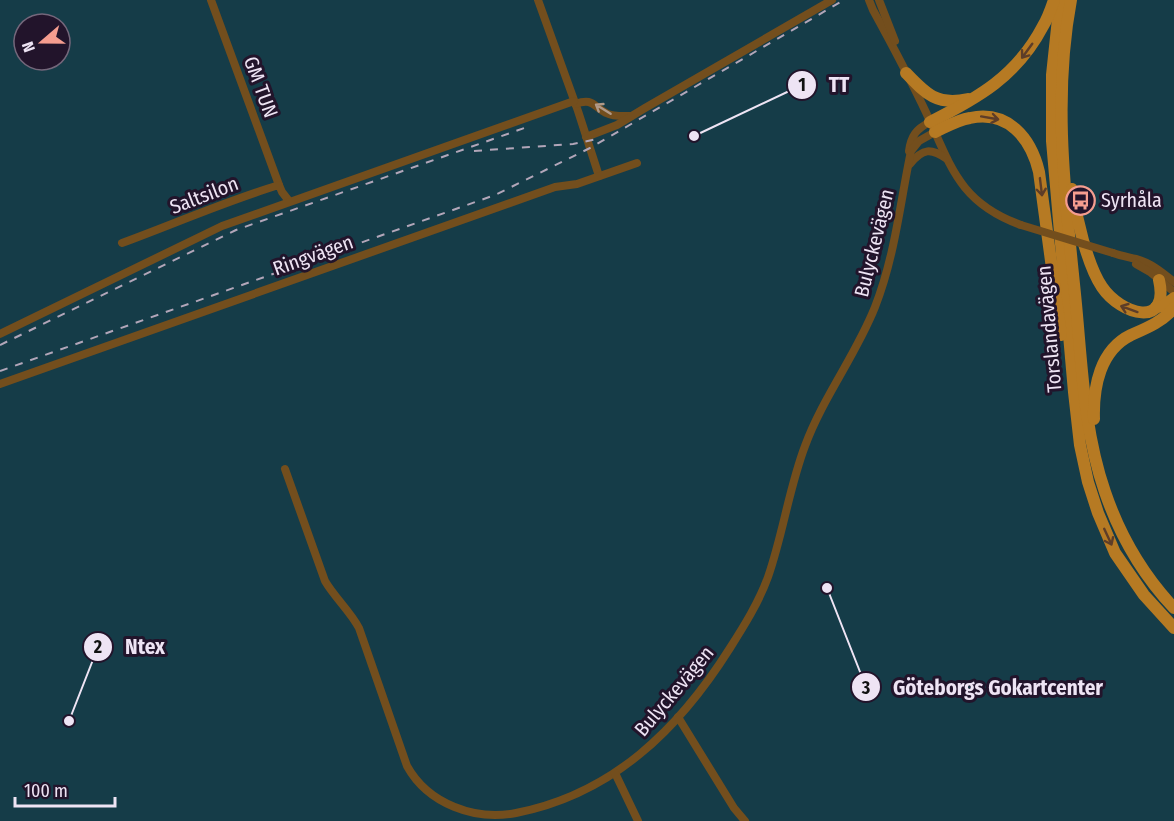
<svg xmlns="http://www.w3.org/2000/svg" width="1174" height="821" font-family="'Fira Sans Condensed',sans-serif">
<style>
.water{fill:#153c48;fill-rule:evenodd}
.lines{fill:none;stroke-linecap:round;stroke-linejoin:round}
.minor{stroke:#734e1d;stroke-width:8}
.primary{stroke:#b67a23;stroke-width:12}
.rail{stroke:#b2a6b9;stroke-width:2;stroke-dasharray:8 8;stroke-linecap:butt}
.minor-bridge{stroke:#734e1d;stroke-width:8}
.oneway{stroke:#5d3d28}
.oneway2{stroke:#b09988}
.labels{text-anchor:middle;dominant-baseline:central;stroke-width:6;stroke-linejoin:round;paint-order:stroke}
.street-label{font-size:20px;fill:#eee4f4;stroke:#22142b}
.poi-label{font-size:20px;fill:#eee4f4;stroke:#22142b;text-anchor:start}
.leader{fill:none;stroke:#eee4f4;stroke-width:2}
.callout-dot{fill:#eee4f4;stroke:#22142b;stroke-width:2}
.mark-label{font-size:18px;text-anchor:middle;font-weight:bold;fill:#111}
.callout-label{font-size:21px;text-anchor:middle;font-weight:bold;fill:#eee4f4;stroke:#22142b;stroke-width:6;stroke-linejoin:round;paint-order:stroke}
</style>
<rect width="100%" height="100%" fill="#2c1d35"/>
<path class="water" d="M 0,0 L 1174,0 L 1174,821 L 0,821 ZM 24,24 L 60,24 L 60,60 L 24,60 Z"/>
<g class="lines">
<g class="minor">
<path d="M 211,0 L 279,185"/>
<path d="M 538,0 L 578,111 L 599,176"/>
<path d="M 869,0 L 873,10 C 890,41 907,73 922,104 C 950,161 955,201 1021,225"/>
<path d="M 879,0 L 895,41"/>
<path d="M 575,104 C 593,98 592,105 606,113 C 614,117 623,116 631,116"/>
<path d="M 586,137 L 617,125 L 645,108 L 832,0"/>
<path d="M 909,151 C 911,136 916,129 930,122"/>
<path d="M 910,164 C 923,148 931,148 947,159"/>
<path d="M 122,243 C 174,224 226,201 279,185 L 282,192 L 289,201"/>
<path d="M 1113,253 C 1121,256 1128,257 1136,259 C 1151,263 1163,273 1174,282"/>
<path d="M 1136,264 L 1150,272 L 1174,292"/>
<path d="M 0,334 L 222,226 L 574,101"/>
<path d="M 0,384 L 555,187 L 577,184 L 637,163"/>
<path d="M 285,469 L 325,581 C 335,598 350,611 359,628 L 407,766 C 428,804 475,821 516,813 C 613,794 679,729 730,648 C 744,626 759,602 768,577 C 783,534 789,488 805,446 C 823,397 856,355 875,307 C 895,256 900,203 911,151 L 919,141 L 935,132"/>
<path d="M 678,717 L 734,808 L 745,821"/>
<path d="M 615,773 L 638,821"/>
</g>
<g class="primary">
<path d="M 1060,0 L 1052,75 L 1052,141 L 1074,392 L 1080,445 L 1088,482 L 1098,513 L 1115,553 L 1144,595 L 1174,628"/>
<path d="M 1071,0 C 1052,101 1066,202 1076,304 C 1082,367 1084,431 1105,492 C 1120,536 1142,574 1174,608"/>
<path d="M 906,73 C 926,94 937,106 968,99"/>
<path d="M 930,122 C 978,98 1017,76 1043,26 C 1048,18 1051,9 1054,0"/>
<path d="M 935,132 C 946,127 957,120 970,118 C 1008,110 1031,138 1039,172 L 1061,335"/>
<path d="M 1072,189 C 1076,216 1087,265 1102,287 C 1121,315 1170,329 1159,280"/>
<path d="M 1156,307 L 1163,306 L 1174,298"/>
<path d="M 1094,419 C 1093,387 1100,350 1131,335 C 1147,328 1162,322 1174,308"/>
</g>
<g class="rail">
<path d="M 474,151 L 573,144 L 597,139"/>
<path d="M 0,345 L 236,230 L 530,126"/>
<path d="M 0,371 L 495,195 L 590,148 L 844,0"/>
</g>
<path class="minor-bridge" d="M 1021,225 L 1113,253"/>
</g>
<defs><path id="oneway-shaft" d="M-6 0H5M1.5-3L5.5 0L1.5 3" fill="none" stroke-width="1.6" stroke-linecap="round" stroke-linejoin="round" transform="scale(1.5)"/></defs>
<g class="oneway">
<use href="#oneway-shaft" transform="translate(1027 51) rotate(126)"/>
<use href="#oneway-shaft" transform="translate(990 118) rotate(10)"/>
<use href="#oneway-shaft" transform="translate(1041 187) rotate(83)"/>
<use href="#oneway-shaft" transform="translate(1129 309) rotate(-160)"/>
<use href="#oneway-shaft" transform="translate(1108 537) rotate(65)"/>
</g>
<use class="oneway2" href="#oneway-shaft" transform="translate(603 109) rotate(-148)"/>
<defs>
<symbol id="bus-ring" viewBox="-11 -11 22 22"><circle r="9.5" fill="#22142b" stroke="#f59d8f" stroke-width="1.5"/><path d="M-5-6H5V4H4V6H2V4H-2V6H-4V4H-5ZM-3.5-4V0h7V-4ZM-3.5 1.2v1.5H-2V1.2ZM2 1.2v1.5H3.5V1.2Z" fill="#f59d8f"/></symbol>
</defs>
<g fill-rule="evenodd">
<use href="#bus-ring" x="1064" y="184" width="33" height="33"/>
</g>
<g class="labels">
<g class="street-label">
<text transform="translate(261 87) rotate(70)">GM TUN</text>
<text transform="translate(204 195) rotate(-21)">Saltsilon</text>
<text transform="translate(874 243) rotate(-76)">Bulyckevägen</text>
<text transform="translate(313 255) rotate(-20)">Ringvägen</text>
<text transform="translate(1049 329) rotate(-95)">Torslandavägen</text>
<text transform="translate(674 691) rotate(-50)">Bulyckevägen</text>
</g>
<g class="poi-label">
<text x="1101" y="200">Syrhåla</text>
</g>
</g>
<path class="leader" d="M694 136L802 85M69 721L98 647M827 588L866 687"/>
<g class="callout-dot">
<circle cx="694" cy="136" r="6"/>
<circle cx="69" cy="721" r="6"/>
<circle cx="827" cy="588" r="6"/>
<circle cx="802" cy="85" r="15"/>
<circle cx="98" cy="647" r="15"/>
<circle cx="866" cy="687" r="15"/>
</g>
<g class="mark-label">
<text x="802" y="91">1</text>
<text x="98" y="653">2</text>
<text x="866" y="694">3</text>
</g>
<g class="callout-label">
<text x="839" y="92">TT</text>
<text x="145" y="654">Ntex</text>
<text x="998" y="695">Göteborgs Gokartcenter</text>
</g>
<g transform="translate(42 42) rotate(250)"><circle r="28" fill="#22142b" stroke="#74677b" stroke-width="1.5"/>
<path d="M0-4.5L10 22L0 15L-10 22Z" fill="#f59d8f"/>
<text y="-9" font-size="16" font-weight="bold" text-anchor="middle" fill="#eee4f4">N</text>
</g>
<path d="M15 797v9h100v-9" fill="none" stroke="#eee4f4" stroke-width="3"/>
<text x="24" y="797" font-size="18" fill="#eee4f4" stroke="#22142b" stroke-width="4.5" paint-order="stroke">100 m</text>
</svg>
